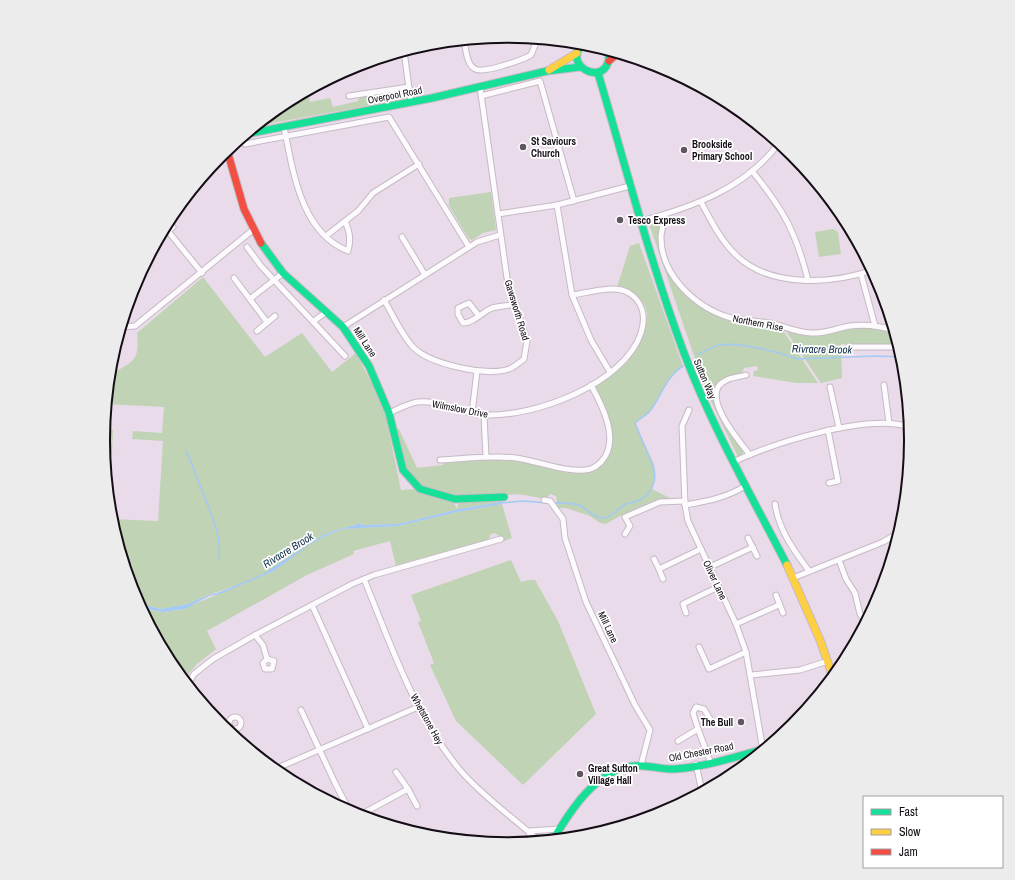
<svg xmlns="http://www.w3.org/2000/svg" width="1015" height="880" font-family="'Archivo Narrow',sans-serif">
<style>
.green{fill:#c0d3b4}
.water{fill:#a3c9f5}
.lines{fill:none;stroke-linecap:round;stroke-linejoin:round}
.stream{stroke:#a3c9f5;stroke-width:1.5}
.street-casing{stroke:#c5bac5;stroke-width:7}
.fast-casing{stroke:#c5bac5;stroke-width:9}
.slow-casing{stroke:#c5bac5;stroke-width:9}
.jam-casing{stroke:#c5bac5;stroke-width:9}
.street{stroke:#fcfafc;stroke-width:5}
.fast{stroke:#16e098;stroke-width:7}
.slow{stroke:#ffcf43;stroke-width:7}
.jam{stroke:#f24e42;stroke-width:7}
.poi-dot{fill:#605560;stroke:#fff;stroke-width:1.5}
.labels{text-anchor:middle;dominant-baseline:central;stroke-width:3.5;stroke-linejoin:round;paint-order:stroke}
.street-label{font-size:10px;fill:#150d16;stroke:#fff}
.poi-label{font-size:10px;font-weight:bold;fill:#150d16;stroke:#fff;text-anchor:start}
.water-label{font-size:11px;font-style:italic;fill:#0e2f4a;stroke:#fff}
.rim{fill:none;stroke:#150d16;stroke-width:2}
</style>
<rect width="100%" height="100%" fill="#eadbea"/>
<g class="green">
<path d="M 408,88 L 410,98 L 256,126 L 283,104 L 308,91 L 310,102 L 330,98 L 333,107 L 358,101 L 360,95 Z"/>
<path d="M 491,192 L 496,230 L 483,233 L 472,240 L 469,239 L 449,206 L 449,198 Z"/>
<path d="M 652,221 L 660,226 L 659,238 L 666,267 L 704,308 L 782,329 L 818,383 L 796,383 L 753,376 L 754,371 L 758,370 L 757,366 L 744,368 L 742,373 C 734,376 726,377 719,382 C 705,394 721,421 730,433 C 733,438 740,441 742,446 C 744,450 743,452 742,455 L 738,457 L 706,391 L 650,227 Z"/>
<path d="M 833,229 L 838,232 L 841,254 L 819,257 L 815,232 Z"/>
<path d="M 639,243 L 683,366 C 665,378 662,395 650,411 C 646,416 640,418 635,423 L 654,464 L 655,476 L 652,489 L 672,499 L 658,499 L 618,517 L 606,524 L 600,523 L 590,516 L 566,508 L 558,508 L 556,496 L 550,494 L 546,499 L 518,494 L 465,499 L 419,485 L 410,476 L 405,465 L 396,429 L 399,429 L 417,468 L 443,465 L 444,462 L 447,461 C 468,461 490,458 511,460 C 536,462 607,490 610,447 C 611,433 610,418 604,405 C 601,399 596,393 595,386 C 604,376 618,372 627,362 C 636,352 648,327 647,314 C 646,299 630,288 617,287 L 630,246 Z"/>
<path d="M 203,277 L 265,357 L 302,333 L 332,372 L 356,353 L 373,386 L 386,418 L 401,490 L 416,489 L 453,501 L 457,509 L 459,502 L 501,499 L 501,502 L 460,509 L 398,524 L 363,525 L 359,524 L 360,522 L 356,525 L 339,529 L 323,535 L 273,569 L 249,581 L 206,596 L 188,604 L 161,609 L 139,604 L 134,594 L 111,519 L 158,521 L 163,441 L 132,439 L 133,431 L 162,433 L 164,407 L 107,404 L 110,375 C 133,361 140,362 137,333 Z"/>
<path d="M 866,327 L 895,333 L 899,345 L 841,344 L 842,378 L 821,383 L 785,330 C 792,332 800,335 807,335 C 826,335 846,329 866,327 Z"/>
<path d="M 107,429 L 113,430 L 112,454 L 105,454 L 104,445 L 106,445 Z"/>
<path d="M 502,504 L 512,538 L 504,541 L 502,536 L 499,536 L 495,533 L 491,534 L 488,540 L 396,566 L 390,541 L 353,551 L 354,554 L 307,575 L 207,631 L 216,649 L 197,664 L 184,679 L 171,664 L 141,608 L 161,612 L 180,610 L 274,571 L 308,545 L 323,537 L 342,529 L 398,526 L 457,512 Z"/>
<path d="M 511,560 L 521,582 L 529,580 L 535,580 L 558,621 L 596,714 L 523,785 L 456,721 L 430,665 L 434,663 L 418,622 L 421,621 L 411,595 Z"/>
</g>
<path class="water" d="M 501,502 L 502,504 L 457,512 L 398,526 L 342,529 L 323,537 L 309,545 L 274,571 L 220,594 L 209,596 L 185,609 L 163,612 L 141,608 L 139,604 L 161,609 L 188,604 L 206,596 L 220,592 L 263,574 L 323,535 L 339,529 L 356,525 L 360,522 L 359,524 L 363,525 L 398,524 L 460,509 Z"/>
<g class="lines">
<g class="stream">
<path d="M 697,355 C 705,352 713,346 720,345 C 736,341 782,353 797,359 L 876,356 L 902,357"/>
<path d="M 186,452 C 192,462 194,471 198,481 C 208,507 222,532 219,559"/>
<path d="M 500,503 L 523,501 L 548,503"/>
<path d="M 554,503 C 563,503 573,502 581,506 C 588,510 594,518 602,518 C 613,518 617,508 626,504 C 629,503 634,502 637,501 C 651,495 657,483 654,469 L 635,423 C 640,418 646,416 650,411 C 662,395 666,377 683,366"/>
</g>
<defs>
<g id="street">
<path d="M 464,40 C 466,48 466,64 475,69 C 483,74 522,60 531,55 L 535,45 L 534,39"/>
<path d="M 404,51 L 411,103"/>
<path d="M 349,96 L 409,87"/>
<path d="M 481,96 L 540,81 L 574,201"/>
<path d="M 284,127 C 293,170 300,232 348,251 C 351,239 350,233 345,221"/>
<path d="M 245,144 L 389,117 L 469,247"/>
<path d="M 219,158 L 228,156"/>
<path d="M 752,171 C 783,209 796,232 808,280"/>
<path d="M 701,202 C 711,221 721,241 737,256 C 771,288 832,284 873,270"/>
<path d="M 557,205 L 572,295 L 591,340 L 610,372"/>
<path d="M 498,214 L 557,205 L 630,186"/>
<path d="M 842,214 L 844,221 L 848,223"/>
<path d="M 665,215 C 664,221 662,229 661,236 C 660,275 696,308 731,318 C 744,321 757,321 770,323 C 784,326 797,333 811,333 C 825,334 837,328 850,326 C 865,324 880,326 894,330"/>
<path d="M 641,221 C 693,207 746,188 779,143"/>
<path d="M 168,231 L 202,273"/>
<path d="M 162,235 L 173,227"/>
<path d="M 326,236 L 358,211 L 373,193 L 419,164"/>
<path d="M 402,237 L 425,275"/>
<path d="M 247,247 L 261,266 L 345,356"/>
<path d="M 861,274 L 875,326"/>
<path d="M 234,278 L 267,322"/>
<path d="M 250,299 L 283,273"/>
<path d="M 384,300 C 393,315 401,334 413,347 C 429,364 487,377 509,369 C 514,367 520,362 524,359 L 527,341 L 507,278 L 480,87"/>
<path d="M 479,316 L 469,303 L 458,308 L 458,314 L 463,323 C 474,323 482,312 492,308 C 499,306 507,306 515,304"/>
<path d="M 314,321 L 326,312"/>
<path d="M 122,327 L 135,326 L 254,229"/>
<path d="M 343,327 L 477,242 L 500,235"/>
<path d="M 257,331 L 275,316"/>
<path d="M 848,347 L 899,347"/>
<path d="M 746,375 C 740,377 731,377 725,381 C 698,394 740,442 750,455"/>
<path d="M 884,385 L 889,423"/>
<path d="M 830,387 L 839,428"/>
<path d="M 689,410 L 682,426 L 685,505 L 688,521 L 736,624 L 746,652 L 763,750"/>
<path d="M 389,413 C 398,409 407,404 417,402 C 440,399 462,415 485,415 C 535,417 624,384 641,333 C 646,317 643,302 629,293 C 614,284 588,293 572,295"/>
<path d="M 472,413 L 477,371"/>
<path d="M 484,415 L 486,457"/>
<path d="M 828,430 L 838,481 L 829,483"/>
<path d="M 440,460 C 465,459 490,455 516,458 C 537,461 564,472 585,470 C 591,470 597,466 601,462 C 621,441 602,405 591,385"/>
<path d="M 733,462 C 774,443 867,413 910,427"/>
<path d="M 544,500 L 550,501 L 563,519 L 565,538 L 586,602 L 635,705 L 650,730 L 641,765"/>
<path d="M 775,504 C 779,531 794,550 809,571"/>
<path d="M 685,505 C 707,501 726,498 745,486"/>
<path d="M 625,534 L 630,526 L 625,517 L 660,502 L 685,501"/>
<path d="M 748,538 L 757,556"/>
<path d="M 654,559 L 659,569"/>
<path d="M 839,560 L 846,579 L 855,593 L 860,614 L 863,618 L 864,625"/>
<path d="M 710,567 L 753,547"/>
<path d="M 793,578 L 883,542 L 900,532"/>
<path d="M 364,579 C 391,645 414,715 460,770 C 484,798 513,817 539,841"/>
<path d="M 663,579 L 659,569 L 701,549"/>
<path d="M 776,595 L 783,613"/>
<path d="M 312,605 L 368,729"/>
<path d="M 686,613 L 683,604 L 718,587"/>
<path d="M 736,624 L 779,605"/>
<path d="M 255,635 L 263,645 L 267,659 L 274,661 L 272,669 L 265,669 L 263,663 L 267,659"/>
<path d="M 699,647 L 709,669 L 746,652"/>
<path d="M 751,675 L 800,670 L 828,661"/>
<path d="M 188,684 L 194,674 L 213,659 L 255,635 L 352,584 L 374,575 L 501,539"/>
<path d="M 301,710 L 335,783 L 350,812"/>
<circle cx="235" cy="723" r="6"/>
<path d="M 698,729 L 710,761"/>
<path d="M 678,741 L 698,729 L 693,713 L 696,707 L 704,709 L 712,722"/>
<path d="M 696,764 L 702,792"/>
<path d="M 275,769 L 418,707"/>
<path d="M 408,789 L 417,806"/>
<path d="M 360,815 L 408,789 L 396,772"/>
<path d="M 529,831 L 559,829"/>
<path d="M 529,832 L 532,842"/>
<path d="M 455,839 L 461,837 L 468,840"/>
</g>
<g id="fast">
<path d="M 583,43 C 581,46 577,50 577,54 C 573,72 612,86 609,50"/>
<path d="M 598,73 C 626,167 650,262 684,353 C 712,427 751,495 787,565"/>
<path d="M 246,134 L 432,98 L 547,71 L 580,67"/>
<path d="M 261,243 L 283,273 L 343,327 L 369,366 L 389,413 L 403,470 L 420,489 L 455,499 L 504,497"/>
<path d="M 553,840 C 570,811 596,770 633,766 C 647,764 661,770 675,769 C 705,767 735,757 764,749"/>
</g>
<g id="slow">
<path d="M 549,70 L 577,53"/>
<path d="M 787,565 L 820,640 L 833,677"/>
</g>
<g id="jam">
<path d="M 609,61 L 618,53"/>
<path d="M 227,150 L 244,209 L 261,243"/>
</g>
</defs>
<use href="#street" class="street-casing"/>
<use href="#fast" class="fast-casing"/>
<use href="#slow" class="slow-casing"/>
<use href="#jam" class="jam-casing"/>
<use href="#street" class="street"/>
<use href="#fast" class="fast"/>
<use href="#slow" class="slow"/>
<use href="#jam" class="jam"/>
</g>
<g class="poi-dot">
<circle cx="523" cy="147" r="4"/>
<circle cx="684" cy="150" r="4"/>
<circle cx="620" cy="220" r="4"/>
<circle cx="741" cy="722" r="4"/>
<circle cx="580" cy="774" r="4"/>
</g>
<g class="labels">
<g class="street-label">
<text transform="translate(395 95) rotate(-11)">Overpool Road</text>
<text transform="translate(517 310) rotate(73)">Gawsworth Road</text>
<text transform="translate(758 323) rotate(11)">Northern Rise</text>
<text transform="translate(365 342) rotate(57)">Mill Lane</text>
<text transform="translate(705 379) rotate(67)">Sutton Way</text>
<text transform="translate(460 409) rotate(11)">Wilmslow Drive</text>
<text transform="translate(715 580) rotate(65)">Oliver Lane</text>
<text transform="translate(608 627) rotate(65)">Mill Lane</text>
<text transform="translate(427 719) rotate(61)">Whetstone Hey</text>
<text transform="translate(701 752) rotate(-11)">Old Chester Road</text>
</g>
<g class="poi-label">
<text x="531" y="141">St Saviours<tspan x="531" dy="12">Church</tspan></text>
<text x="692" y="144">Brookside<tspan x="692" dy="12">Primary School</tspan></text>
<text x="628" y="220">Tesco Express</text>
<text x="733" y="722" text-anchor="end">The Bull</text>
<text x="588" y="768">Great Sutton<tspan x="588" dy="12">Village Hall</tspan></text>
</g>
<g class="water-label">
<text transform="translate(822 349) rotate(1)">Rivracre Brook</text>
<text transform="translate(288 550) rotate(-32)">Rivacre Brook</text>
</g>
</g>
<path d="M0 0H1015V880H0ZM110 440a397 397 0 1 1 794 0a397 397 0 1 1-794 0Z" fill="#ececec" fill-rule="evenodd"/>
<path class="rim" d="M110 440a397 397 0 1 1 794 0a397 397 0 1 1-794 0Z"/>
<rect x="863" y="796" width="140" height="72" fill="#ffffff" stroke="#a19ea2"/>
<rect x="871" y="809" width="20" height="6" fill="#16e098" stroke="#a19ea2"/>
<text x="899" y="816" font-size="12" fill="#150d16">Fast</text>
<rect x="871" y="829" width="20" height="6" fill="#ffcf43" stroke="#a19ea2"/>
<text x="899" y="836" font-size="12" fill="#150d16">Slow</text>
<rect x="871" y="849" width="20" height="6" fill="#f24e42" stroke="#a19ea2"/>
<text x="899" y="856" font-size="12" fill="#150d16">Jam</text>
</svg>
